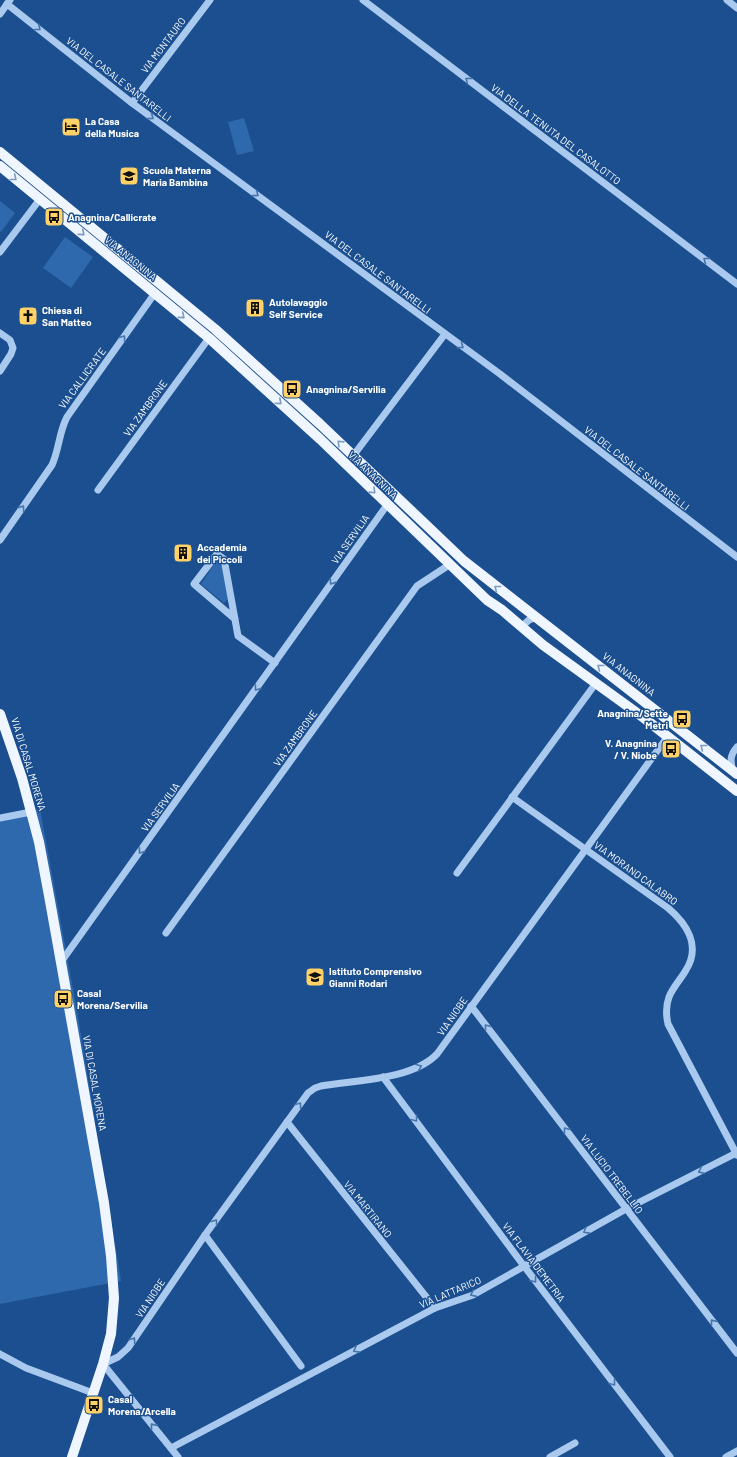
<svg xmlns="http://www.w3.org/2000/svg" width="737" height="1457" font-family="Barlow,sans-serif">
<style>
.green{fill:#2e69ad}
.lines{fill:none;stroke-linecap:round;stroke-linejoin:round}
.minor{stroke:#a9c9ee;stroke-width:7}
.major{stroke:#f0f6ff;stroke-width:10}
.oneway{stroke:#4674ac}
.oneway2{stroke:#7b9ac1}
.labels{text-anchor:middle;dominant-baseline:central;stroke-width:3;stroke-linejoin:round;paint-order:stroke}
.street-label{font-size:10px;fill:#fff;stroke:#1b4f8f}
.poi-label{font-size:10px;font-weight:bold;fill:#fff;stroke:#1b4f8f;text-anchor:start}
</style>
<rect width="100%" height="100%" fill="#1b4f8f"/>
<g class="green">
<path d="M 244,118 L 254,151 L 237,155 L 228,122 Z"/>
<path d="M 0,201 L 15,213 L 1,232 L 0,231 Z"/>
<path d="M 65,237 L 93,257 L 71,288 L 43,268 Z"/>
<path d="M 217,560 L 221,562 L 228,599 L 224,603 L 201,584 Z"/>
<path d="M 40,809 L 77,1011 L 121,1281 L 0,1304 L 0,817 Z"/>
</g>
<g class="lines">
<g class="minor">
<path d="M 363,0 L 737,284"/>
<path d="M 727,0 L 737,8"/>
<path d="M 7,4 L 132,103 L 500,374 L 737,557"/>
<path d="M 0,14 L 10,0"/>
<path d="M 132,103 L 210,0"/>
<path d="M 0,252 L 40,199"/>
<path d="M 0,333 L 10,340 L 13,348 L 11,354 L 0,371"/>
<path d="M 355,457 L 356,452 L 445,334"/>
<path d="M 98,490 L 209,338"/>
<path d="M 0,540 L 52,465 C 59,450 59,432 67,417 L 155,293"/>
<path d="M 235,619 L 194,584 L 217,554 L 224,559 L 238,636 L 275,663"/>
<path d="M 521,627 L 529,620 L 537,617"/>
<path d="M 733,771 C 730,761 730,755 737,747"/>
<path d="M 512,797 L 668,908 C 687,924 701,946 686,970 C 681,979 673,987 669,997 C 666,1005 666,1015 668,1024 L 737,1155"/>
<path d="M 0,818 L 31,812"/>
<path d="M 457,873 L 596,683"/>
<path d="M 166,933 L 417,586 L 449,565"/>
<path d="M 61,962 L 387,505"/>
<path d="M 471,1006 L 737,1353"/>
<path d="M 383,1077 L 524,1266 L 670,1457"/>
<path d="M 287,1122 L 435,1308"/>
<path d="M 205,1235 L 301,1366"/>
<path d="M 0,1354 L 26,1368 L 93,1393"/>
<path d="M 171,1448 L 435,1308 L 473,1295 L 626,1209 L 736,1153"/>
<path d="M 178,1457 L 103,1364 L 118,1357 L 128,1348 L 205,1235 L 308,1093 L 315,1088 L 321,1086 C 356,1080 412,1080 437,1054 L 668,736"/>
<path d="M 550,1457 L 575,1443"/>
<path d="M 726,1457 L 737,1451"/>
</g>
<g class="major">
<path d="M 0,152 L 215,329 L 320,424 L 464,561 L 737,774"/>
<path d="M 0,166 L 209,338 L 320,439 L 487,600 L 502,610 L 543,645 L 644,718 L 737,791"/>
<path d="M 0,714 L 22,778 L 39,842 L 50,901 L 104,1203 L 111,1256 L 114,1298 L 111,1334 L 103,1364 L 72,1457"/>
</g>
</g>
<defs><path id="oneway-chevron" d="M-2-3.5L2.5 0L-2 3.5" fill="none" stroke-width="1.6" stroke-linecap="round" stroke-linejoin="round"/></defs>
<g class="oneway">
<use href="#oneway-chevron" transform="translate(38 28) rotate(38)"/>
<use href="#oneway-chevron" transform="translate(468 80) rotate(-143)"/>
<use href="#oneway-chevron" transform="translate(151 117) rotate(36)"/>
<use href="#oneway-chevron" transform="translate(256 194) rotate(36)"/>
<use href="#oneway-chevron" transform="translate(706 260) rotate(-143)"/>
<use href="#oneway-chevron" transform="translate(123 338) rotate(-54)"/>
<use href="#oneway-chevron" transform="translate(461 346) rotate(36)"/>
<use href="#oneway-chevron" transform="translate(22 508) rotate(-55)"/>
<use href="#oneway-chevron" transform="translate(332 582) rotate(125)"/>
<use href="#oneway-chevron" transform="translate(257 688) rotate(126)"/>
<use href="#oneway-chevron" transform="translate(141 851) rotate(126)"/>
<use href="#oneway-chevron" transform="translate(487 1027) rotate(-127)"/>
<use href="#oneway-chevron" transform="translate(419 1067) rotate(-23)"/>
<use href="#oneway-chevron" transform="translate(299 1105) rotate(-54)"/>
<use href="#oneway-chevron" transform="translate(415 1119) rotate(53)"/>
<use href="#oneway-chevron" transform="translate(566 1130) rotate(-127)"/>
<use href="#oneway-chevron" transform="translate(701 1171) rotate(153)"/>
<use href="#oneway-chevron" transform="translate(215 1222) rotate(-54)"/>
<use href="#oneway-chevron" transform="translate(586 1231) rotate(151)"/>
<use href="#oneway-chevron" transform="translate(534 1280) rotate(52)"/>
<use href="#oneway-chevron" transform="translate(473 1294) rotate(156)"/>
<use href="#oneway-chevron" transform="translate(713 1322) rotate(-128)"/>
<use href="#oneway-chevron" transform="translate(133 1340) rotate(-56)"/>
<use href="#oneway-chevron" transform="translate(356 1350) rotate(152)"/>
<use href="#oneway-chevron" transform="translate(613 1383) rotate(52)"/>
<use href="#oneway-chevron" transform="translate(153 1426) rotate(-129)"/>
</g>
<g class="oneway2">
<use href="#oneway-chevron" transform="translate(14 178) rotate(39)"/>
<use href="#oneway-chevron" transform="translate(82 233) rotate(40)"/>
<use href="#oneway-chevron" transform="translate(182 316) rotate(40)"/>
<use href="#oneway-chevron" transform="translate(279 402) rotate(42)"/>
<use href="#oneway-chevron" transform="translate(340 443) rotate(-136)"/>
<use href="#oneway-chevron" transform="translate(373 491) rotate(44)"/>
<use href="#oneway-chevron" transform="translate(497 588) rotate(-142)"/>
<use href="#oneway-chevron" transform="translate(600 667) rotate(-142)"/>
<use href="#oneway-chevron" transform="translate(703 747) rotate(-142)"/>
</g>
<defs>
<symbol id="hotel-square" viewBox="-11 -11 22 22"><rect x="-9" y="-9" width="18" height="18" rx="4" fill="#ffd166" stroke="#1b4f8f"/><path d="M-6-4.5h1.5V1H6V5H4.5V3h-9V5H-6ZM-4 0a1.8 1.8 0 1 1 3.6 0ZM.5 0V-2.5h3Q6-2.5 6 0Z" fill="#111"/></symbol>
<symbol id="school-square" viewBox="-11 -11 22 22"><rect x="-9" y="-9" width="18" height="18" rx="4" fill="#ffd166" stroke="#1b4f8f"/><path d="M0-5L7-2L0 1L-7-2ZM-4 1L0 2.5L4 1V4Q0 6-4 4Z" fill="#111"/></symbol>
<symbol id="bus-square" viewBox="-11 -11 22 22"><rect x="-9" y="-9" width="18" height="18" rx="4" fill="#ffd166" stroke="#1b4f8f"/><path d="M-5-6H5V4H4V6H2V4H-2V6H-4V4H-5ZM-3.5-4V0h7V-4ZM-3.5 1.2v1.5H-2V1.2ZM2 1.2v1.5H3.5V1.2Z" fill="#111"/></symbol>
<symbol id="building-square" viewBox="-11 -11 22 22"><rect x="-9" y="-9" width="18" height="18" rx="4" fill="#ffd166" stroke="#1b4f8f"/><path d="M-4-6H4V6H1V3H-1V6H-4ZM-2.5-4.3h1.7v1.8h-1.7ZM.8-4.3h1.7v1.8H.8ZM-2.5-1h1.7V.8h-1.7ZM.8-1h1.7V.8H.8Z" fill="#111"/></symbol>
<symbol id="church-square" viewBox="-11 -11 22 22"><rect x="-9" y="-9" width="18" height="18" rx="4" fill="#ffd166" stroke="#1b4f8f"/><path d="M-1.2-6h2.4v3.5h3.3v2.4h-3.3V6h-2.4V-.1h-3.3v-2.4h3.3Z" fill="#111"/></symbol>
</defs>
<g fill-rule="evenodd">
<use href="#hotel-square" x="60" y="116" width="22" height="22"/>
<use href="#school-square" x="118" y="165" width="22" height="22"/>
<use href="#bus-square" x="43" y="206" width="22" height="22"/>
<use href="#building-square" x="244" y="297" width="22" height="22"/>
<use href="#church-square" x="17" y="305" width="22" height="22"/>
<use href="#bus-square" x="281" y="378" width="22" height="22"/>
<use href="#building-square" x="172" y="542" width="22" height="22"/>
<use href="#bus-square" x="671" y="708" width="22" height="22"/>
<use href="#bus-square" x="660" y="738" width="22" height="22"/>
<use href="#school-square" x="304" y="966" width="22" height="22"/>
<use href="#bus-square" x="52" y="988" width="22" height="22"/>
<use href="#bus-square" x="83" y="1394" width="22" height="22"/>
</g>
<g class="labels">
<g class="street-label">
<text transform="translate(163 45) rotate(-53)">VIA MONTAURO</text>
<text transform="translate(119 79) rotate(38)">VIA DEL CASALE SANTARELLI</text>
<text transform="translate(556 134) rotate(37)">VIA DELLA TENUTA DEL CASALOTTO</text>
<text transform="translate(131 258) rotate(39)">VIA ANAGNINA</text>
<text transform="translate(378 272) rotate(37)">VIA DEL CASALE SANTARELLI</text>
<text transform="translate(82 378) rotate(-54)">VIA CALLICRATE</text>
<text transform="translate(145 408) rotate(-54)">VIA ZAMBRONE</text>
<text transform="translate(637 468) rotate(38)">VIA DEL CASALE SANTARELLI</text>
<text transform="translate(373 475) rotate(44)">VIA ANAGNINA</text>
<text transform="translate(350 539) rotate(-55)">VIA SERVILIA</text>
<text transform="translate(629 674) rotate(38)">VIA ANAGNINA</text>
<text transform="translate(295 738) rotate(-54)">VIA ZAMBRONE</text>
<text transform="translate(29 764) rotate(73)">VIA DI CASAL MORENA</text>
<text transform="translate(160 807) rotate(-54)">VIA SERVILIA</text>
<text transform="translate(636 873) rotate(36)">VIA MORANO CALABRO</text>
<text transform="translate(452 1016) rotate(-55)">VIA NIOBE</text>
<text transform="translate(95 1083) rotate(80)">VIA DI CASAL MORENA</text>
<text transform="translate(612 1174) rotate(53)">VIA LUCIO TREBELLIO</text>
<text transform="translate(368 1209) rotate(51)">VIA MARTIRANO</text>
<text transform="translate(534 1262) rotate(53)">VIA FLAVIA DEMETRIA</text>
<text transform="translate(450 1292) rotate(-23)">VIA LATTARICO</text>
<text transform="translate(150 1298) rotate(-56)">VIA NIOBE</text>
</g>
<g class="poi-label">
<text x="85" y="121">La Casa<tspan x="85" dy="12">della Musica</tspan></text>
<text x="143" y="170">Scuola Materna<tspan x="143" dy="12">Maria Bambina</tspan></text>
<text x="68" y="217">Anagnina/Callicrate</text>
<text x="269" y="302">Autolavaggio<tspan x="269" dy="12">Self Service</tspan></text>
<text x="42" y="310">Chiesa di<tspan x="42" dy="12">San Matteo</tspan></text>
<text x="306" y="389">Anagnina/Servilia</text>
<text x="197" y="547">Accademia<tspan x="197" dy="12">dei Piccoli</tspan></text>
<text x="668" y="713" text-anchor="end">Anagnina/Sette<tspan x="668" dy="12">Metri</tspan></text>
<text x="657" y="743" text-anchor="end">V. Anagnina<tspan x="657" dy="12">/ V. Niobe</tspan></text>
<text x="329" y="971">Istituto Comprensivo<tspan x="329" dy="12">Gianni Rodari</tspan></text>
<text x="77" y="993">Casal<tspan x="77" dy="12">Morena/Servilia</tspan></text>
<text x="108" y="1399">Casal<tspan x="108" dy="12">Morena/Arcella</tspan></text>
</g>
</g>
</svg>
